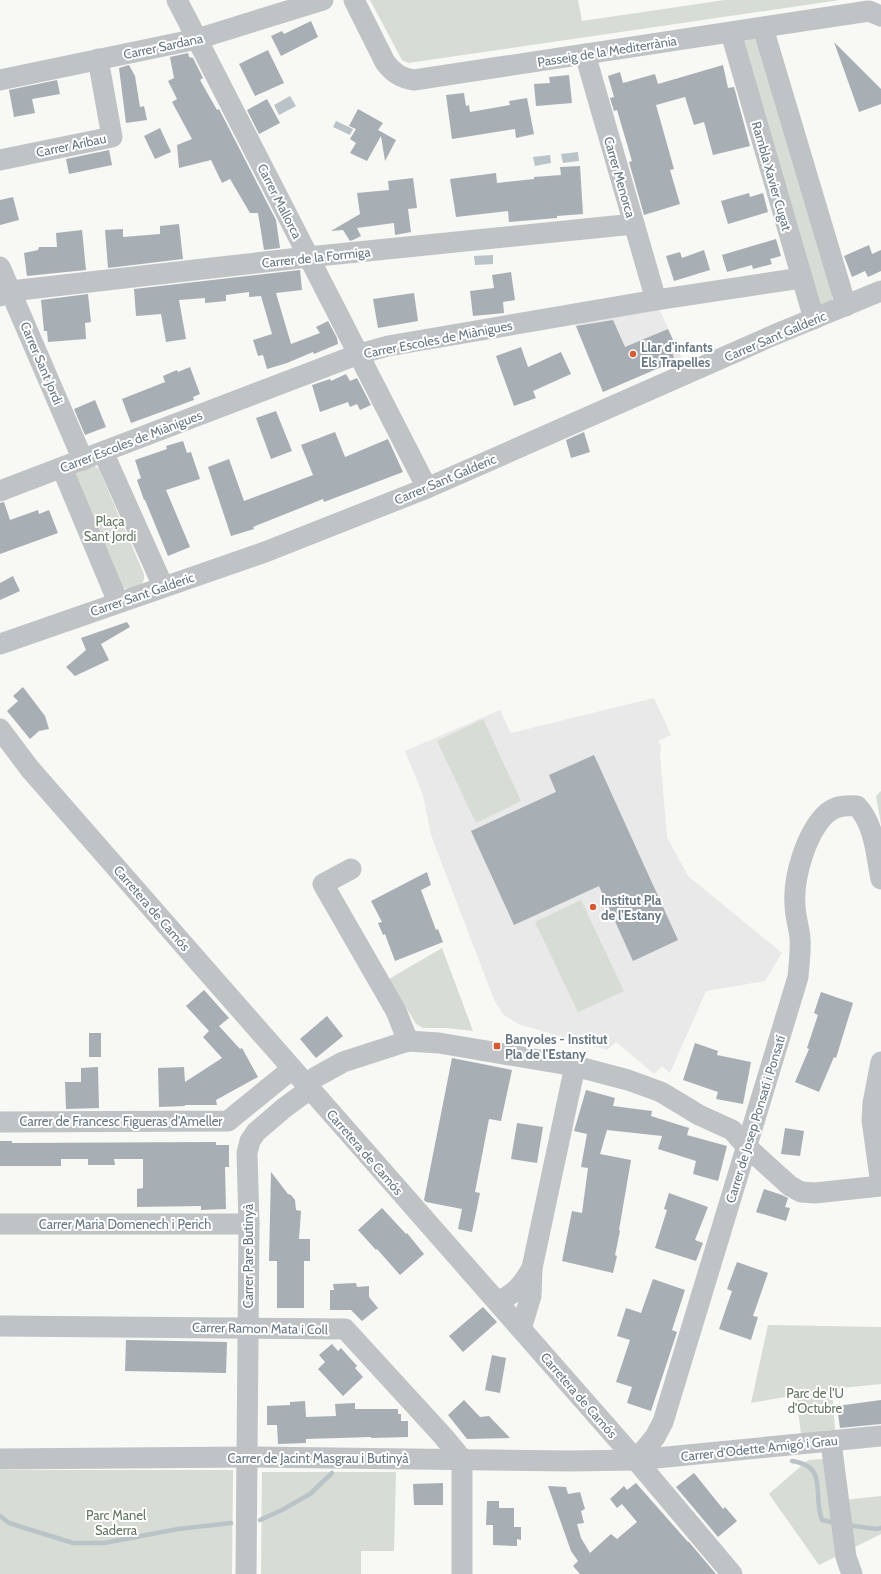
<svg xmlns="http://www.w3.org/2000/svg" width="881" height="1574" font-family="Cabin,sans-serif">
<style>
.built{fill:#e8e9e8}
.green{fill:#d7dcd5}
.water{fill:#b9c3c8}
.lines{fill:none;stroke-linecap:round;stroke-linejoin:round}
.stream{stroke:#b9c3c8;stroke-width:4.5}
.building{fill:#a7aeb4}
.minor{stroke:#bfc3c6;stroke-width:21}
.poi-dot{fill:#d85b35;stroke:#fff;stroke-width:1.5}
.labels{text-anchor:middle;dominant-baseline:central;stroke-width:4;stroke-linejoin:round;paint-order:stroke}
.street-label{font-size:13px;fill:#697884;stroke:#fff}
.poi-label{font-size:13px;font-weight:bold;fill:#697884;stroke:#fff;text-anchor:start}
.park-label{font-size:13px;fill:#667763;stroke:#fff}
</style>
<rect width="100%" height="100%" fill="#f8f8f5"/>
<g class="built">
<path d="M 659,309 L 682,358 L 603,392 L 575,325 L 611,317 Z"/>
<path d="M 654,698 L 671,735 L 658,741 L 661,745 L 660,755 L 667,837 L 688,876 L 782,953 L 765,981 L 706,991 L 670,1073 L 662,1066 L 654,1074 L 616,1042 L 607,1050 L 518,1024 L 504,1015 L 495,1002 L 431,835 L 423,795 L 405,751 L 500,710 L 511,733 Z"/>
</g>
<g class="green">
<path d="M 370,0 L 578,0 L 582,21 L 725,0 L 840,0 L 408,63 L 402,60 Z"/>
<path d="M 755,38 L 832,294 L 832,300 L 820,309 L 743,43 L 745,39 Z"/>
<path d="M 93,465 L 99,469 L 144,574 L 144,579 L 141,586 L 130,589 L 123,588 L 73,473 Z"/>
<path d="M 483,719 L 521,801 L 476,823 L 437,741 Z"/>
<path d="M 881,791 L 881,824 L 876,796 Z"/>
<path d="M 581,900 L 624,991 L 578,1012 L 535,922 Z"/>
<path d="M 442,948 L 473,1031 L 447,1028 L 423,1028 L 416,1024 L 389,979 Z"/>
<path d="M 768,1325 L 881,1327 L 881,1384 L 832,1389 L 835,1430 L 801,1434 L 796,1395 L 751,1403 Z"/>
<path d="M 838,1458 L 843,1500 L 881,1496 L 881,1534 L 819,1565 L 769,1494 L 808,1460 Z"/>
<path d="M 0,1470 L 233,1470 L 232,1574 L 0,1574 Z"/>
<path d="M 262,1472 L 396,1472 L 394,1551 L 361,1551 L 361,1574 L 261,1574 Z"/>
</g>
<g class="water">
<path d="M 290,96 L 296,106 L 279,115 L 274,105 Z"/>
<path d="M 336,121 L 353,129 L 350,135 L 333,127 Z"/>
<path d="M 578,152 L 579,161 L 563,163 L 561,154 Z"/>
<path d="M 550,155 L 551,163 L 535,166 L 533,157 Z"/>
<path d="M 493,255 L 493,264 L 475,265 L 474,256 Z"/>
</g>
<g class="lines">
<g class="stream">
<path d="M 792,1461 C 829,1466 812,1494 822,1520 L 836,1523"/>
<path d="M 0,1516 L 9,1523 L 73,1543 L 104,1543 L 178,1529 L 231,1523"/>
<path d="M 260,1520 L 282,1510 L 310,1494 L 332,1473"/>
<path d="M 847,1525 L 876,1529 L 881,1528"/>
</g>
</g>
<g class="building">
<path d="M 311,21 L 318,37 L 281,56 L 271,36 L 282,31 L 284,34 Z"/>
<path d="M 834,42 L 881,89 L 881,104 L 859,112 Z"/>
<path d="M 268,50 L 284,83 L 255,96 L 239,64 Z"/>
<path d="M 188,53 L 189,57 L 193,58 L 203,78 L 200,80 L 217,110 L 219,109 L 276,220 L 280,248 L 264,250 L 258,213 L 250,213 L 230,179 L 222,183 L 211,160 L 179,168 L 177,145 L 192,139 L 172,102 L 177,99 L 168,81 L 174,78 L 170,57 Z"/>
<path d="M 129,65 L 135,76 L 140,107 L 144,106 L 147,120 L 126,123 L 119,68 Z"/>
<path d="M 723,65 L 728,88 L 734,87 L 750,146 L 713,155 L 704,122 L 694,125 L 685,97 L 656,105 L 674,169 L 670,170 L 680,204 L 644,215 L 629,162 L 632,161 L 617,110 L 614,111 L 610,98 L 614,97 L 608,76 L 620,72 L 623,83 L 655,74 L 658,84 Z"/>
<path d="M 569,75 L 572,103 L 536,106 L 534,84 L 550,83 L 549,77 Z"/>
<path d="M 57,80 L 60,94 L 32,99 L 35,113 L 14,117 L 9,90 Z"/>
<path d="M 464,93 L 466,106 L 469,105 L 470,112 L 510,105 L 509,101 L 527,98 L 534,134 L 516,138 L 515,129 L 452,139 L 446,95 Z"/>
<path d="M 267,99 L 280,123 L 259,134 L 247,110 Z"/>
<path d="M 358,109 L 383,123 L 378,130 L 396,140 L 385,161 L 381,136 L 367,161 L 350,153 L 356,143 L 350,139 L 356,129 L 349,126 Z"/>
<path d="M 160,128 L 171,152 L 155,159 L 144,136 Z"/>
<path d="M 109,150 L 112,165 L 69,174 L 66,159 Z"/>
<path d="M 580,166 L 583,214 L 557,216 L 557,218 L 509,222 L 508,211 L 456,217 L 450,179 L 496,173 L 497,183 L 534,179 L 534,177 L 561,175 L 560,167 Z"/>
<path d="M 413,178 L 417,208 L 408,209 L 411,232 L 395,235 L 394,223 L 357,228 L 361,236 L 353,240 L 350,241 L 343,230 L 331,231 L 360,214 L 357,193 L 389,190 L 388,181 Z"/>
<path d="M 749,193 L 750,197 L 763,193 L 768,212 L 728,224 L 721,201 Z"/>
<path d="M 13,197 L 19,220 L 0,225 L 0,200 Z"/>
<path d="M 179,224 L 183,259 L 108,268 L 105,230 L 123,229 L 123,237 L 160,234 L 160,226 Z"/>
<path d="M 82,230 L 86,270 L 27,276 L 24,253 L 38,250 L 39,247 L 57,247 L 56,233 Z"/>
<path d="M 776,239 L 781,256 L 770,259 L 772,264 L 753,269 L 752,265 L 727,272 L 722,255 Z"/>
<path d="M 869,245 L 872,254 L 881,250 L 881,271 L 868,277 L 865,271 L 852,277 L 844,256 Z"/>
<path d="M 704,250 L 710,270 L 674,281 L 666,256 L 680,252 L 682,258 Z"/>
<path d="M 300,270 L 302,290 L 276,293 L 291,344 L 320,333 L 316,327 L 328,321 L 337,338 L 338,344 L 314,354 L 313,352 L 287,363 L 267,369 L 263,355 L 258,356 L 253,340 L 272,334 L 261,296 L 249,297 L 249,292 L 226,295 L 226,301 L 205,303 L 205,298 L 179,300 L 186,339 L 166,342 L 161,314 L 136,316 L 134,289 Z"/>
<path d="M 511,272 L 515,300 L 503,302 L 504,313 L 473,316 L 470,291 L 494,288 L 492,275 Z"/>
<path d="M 414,293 L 418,321 L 378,328 L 373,299 Z"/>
<path d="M 88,294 L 91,322 L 85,323 L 86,339 L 48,342 L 47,331 L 44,331 L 41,300 Z"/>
<path d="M 613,320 L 625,347 L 668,329 L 677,349 L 672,352 L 675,361 L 603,392 L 576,326 Z"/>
<path d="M 521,347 L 528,367 L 561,352 L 571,374 L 533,391 L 536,398 L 514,406 L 496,356 Z"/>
<path d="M 190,367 L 200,394 L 193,397 L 194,400 L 131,423 L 122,399 L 165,382 L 163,376 L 177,370 L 178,372 Z"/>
<path d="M 346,374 L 350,381 L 357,378 L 371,405 L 360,410 L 357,404 L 350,407 L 348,402 L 320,412 L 312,385 L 330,379 L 331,381 Z"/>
<path d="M 95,400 L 106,427 L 85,435 L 74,409 Z"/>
<path d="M 276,411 L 292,451 L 271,459 L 256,418 Z"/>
<path d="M 335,432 L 345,457 L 388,439 L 403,472 L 324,502 L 323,499 L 253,527 L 254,529 L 231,536 L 208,467 L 229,459 L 244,501 L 313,475 L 301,445 Z"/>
<path d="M 584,432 L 590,452 L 571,458 L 566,440 Z"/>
<path d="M 183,441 L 187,453 L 191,452 L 200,479 L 166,490 L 190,547 L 168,556 L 145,500 L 144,500 L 137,480 L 141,478 L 135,460 L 167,449 L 166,446 Z"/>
<path d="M 4,502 L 10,520 L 38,510 L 39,514 L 49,510 L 58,533 L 0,554 L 0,503 Z"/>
<path d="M 13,576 L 20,591 L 0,600 L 0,583 Z"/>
<path d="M 127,622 L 130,627 L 101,644 L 109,660 L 75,676 L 66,667 L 86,650 L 81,638 Z"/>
<path d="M 23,687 L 45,716 L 49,729 L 39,731 L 30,739 L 7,711 L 18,701 L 13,696 Z"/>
<path d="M 594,755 L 678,940 L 633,961 L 599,886 L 514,925 L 471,831 L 556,792 L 549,775 Z"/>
<path d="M 427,872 L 431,885 L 421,890 L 436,930 L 438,929 L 443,942 L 395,961 L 385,934 L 383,935 L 378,923 L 382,922 L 371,901 Z"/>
<path d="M 204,990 L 229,1018 L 219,1026 L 240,1049 L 242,1048 L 258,1077 L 216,1100 L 217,1105 L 185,1105 L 185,1106 L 159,1107 L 158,1068 L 184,1067 L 185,1082 L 222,1058 L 203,1037 L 209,1031 L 186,1006 Z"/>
<path d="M 821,992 L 853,1003 L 836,1058 L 834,1057 L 819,1092 L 795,1082 L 809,1049 L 807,1048 L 818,1015 L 814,1013 Z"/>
<path d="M 327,1016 L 343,1036 L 316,1058 L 300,1039 Z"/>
<rect x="89" y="1033" width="12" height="24"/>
<path d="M 695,1043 L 718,1051 L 717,1055 L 751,1062 L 743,1104 L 716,1099 L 718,1092 L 683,1080 Z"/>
<path d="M 452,1058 L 512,1070 L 501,1121 L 489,1119 L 475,1192 L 480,1193 L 472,1232 L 458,1229 L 462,1209 L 426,1202 L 424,1200 Z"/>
<path d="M 98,1067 L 99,1108 L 66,1109 L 65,1082 L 81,1082 L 81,1068 Z"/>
<path d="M 586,1090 L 615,1098 L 613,1106 L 652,1111 L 651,1116 L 689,1128 L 687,1135 L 727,1146 L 718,1181 L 693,1174 L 696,1161 L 658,1149 L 662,1136 L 607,1130 L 600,1154 L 631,1160 L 619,1230 L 620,1231 L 615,1255 L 617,1256 L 613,1273 L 562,1261 L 572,1211 L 582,1213 L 588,1168 L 581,1167 L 587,1134 L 574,1131 Z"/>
<path d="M 517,1123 L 543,1127 L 537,1163 L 511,1159 Z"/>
<path d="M 785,1128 L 804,1131 L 800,1156 L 781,1154 Z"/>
<path d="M 0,1141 L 12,1141 L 12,1143 L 216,1142 L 216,1145 L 229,1145 L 229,1167 L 225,1167 L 226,1209 L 201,1210 L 201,1206 L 137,1207 L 137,1189 L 143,1188 L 143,1159 L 114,1159 L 115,1165 L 88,1165 L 88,1159 L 61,1159 L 61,1166 L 0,1166 Z"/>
<path d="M 271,1172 L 288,1194 L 291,1195 L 295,1200 L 296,1210 L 301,1211 L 299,1239 L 310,1239 L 310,1261 L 304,1261 L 304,1308 L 277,1308 L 277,1261 L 269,1261 Z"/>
<path d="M 764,1189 L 782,1195 L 788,1198 L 785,1207 L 790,1208 L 786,1221 L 756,1212 Z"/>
<path d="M 669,1193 L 708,1207 L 695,1240 L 703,1243 L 696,1261 L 655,1248 L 667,1210 L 664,1209 Z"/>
<path d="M 382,1208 L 406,1234 L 407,1233 L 424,1254 L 400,1275 L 377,1249 L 376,1250 L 358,1230 Z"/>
<path d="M 737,1262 L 768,1273 L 753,1316 L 758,1317 L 751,1340 L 719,1329 L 732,1291 L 727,1289 Z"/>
<path d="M 653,1279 L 685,1290 L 672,1330 L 677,1332 L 651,1411 L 627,1403 L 632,1387 L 616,1382 L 630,1340 L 617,1336 L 626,1308 L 641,1313 Z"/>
<path d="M 356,1283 L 357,1287 L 369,1286 L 369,1297 L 378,1308 L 362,1321 L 351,1310 L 330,1310 L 330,1290 L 334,1290 L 333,1284 Z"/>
<path d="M 483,1307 L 497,1322 L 463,1352 L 449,1336 Z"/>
<path d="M 126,1340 L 227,1342 L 226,1373 L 125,1371 Z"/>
<path d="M 332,1344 L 338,1351 L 341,1348 L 357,1366 L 355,1368 L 363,1377 L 343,1396 L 318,1369 L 325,1362 L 319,1355 Z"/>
<path d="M 492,1355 L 506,1358 L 500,1393 L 485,1390 Z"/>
<path d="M 464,1400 L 480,1417 L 489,1416 L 510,1438 L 467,1439 L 448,1415 Z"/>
<path d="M 881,1400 L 881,1424 L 840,1428 L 837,1406 Z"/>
<path d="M 305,1401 L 306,1417 L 336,1416 L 335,1404 L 355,1403 L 355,1409 L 398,1409 L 398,1414 L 401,1414 L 401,1421 L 408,1421 L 408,1437 L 371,1438 L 371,1437 L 306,1439 L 306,1443 L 278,1444 L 277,1425 L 267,1425 L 267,1406 L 290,1405 L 290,1402 Z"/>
<path d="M 694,1473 L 723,1509 L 725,1507 L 737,1521 L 718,1537 L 676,1487 Z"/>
<path d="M 443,1483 L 443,1505 L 414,1505 L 413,1484 Z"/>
<path d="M 636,1483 L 688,1542 L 689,1542 L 716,1574 L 580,1574 L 573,1566 L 578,1561 L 571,1551 L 548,1486 L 566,1487 L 568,1494 L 580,1492 L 585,1509 L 581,1511 L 584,1523 L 577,1524 L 581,1538 L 590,1553 L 611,1534 L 617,1539 L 637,1522 L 622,1504 L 617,1508 L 610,1499 L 624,1486 L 627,1490 Z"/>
<path d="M 487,1501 L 499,1501 L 499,1508 L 514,1508 L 514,1527 L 521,1527 L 521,1540 L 517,1539 L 517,1546 L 493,1545 L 493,1525 L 486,1525 Z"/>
</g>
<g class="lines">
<g class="minor">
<path d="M 177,0 L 427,488"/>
<path d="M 354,0 L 385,62 C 393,73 401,78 414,80 L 869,11 L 881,16"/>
<path d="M 763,28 L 846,306"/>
<path d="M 731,33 L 814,319"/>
<path d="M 585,54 L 656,300"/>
<path d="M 0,80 L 197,39 L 323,0"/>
<path d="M 0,160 L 112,137 L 98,59"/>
<path d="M 0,267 L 83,460"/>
<path d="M 0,296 L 11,291 L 308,257 L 634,224"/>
<path d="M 103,452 L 163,586"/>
<path d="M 62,468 L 118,602"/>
<path d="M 0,491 L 359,354 L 388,346 L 656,300 L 801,278"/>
<path d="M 0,644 L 265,552 L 427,488 L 774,335 L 881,291"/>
<path d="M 0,729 L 30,769 L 204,968 L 636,1460 L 732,1574"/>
<path d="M 351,869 L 323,884 L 396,1011 L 408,1041"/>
<path d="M 881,1062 L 873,1103 L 872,1120 L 881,1185"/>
<path d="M 306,1085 L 316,1077 L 343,1062 L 408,1041 L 439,1043 L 575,1066 L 628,1080 L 661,1092 L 699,1115 L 732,1130 L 747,1147 L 790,1186 L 801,1192 L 815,1193 L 881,1186"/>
<path d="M 0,1122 L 228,1121 L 292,1069"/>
<path d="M 0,1224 L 249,1224"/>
<path d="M 498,1302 C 516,1292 522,1286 532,1268"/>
<path d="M 0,1326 L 345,1329 L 443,1436 L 462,1459"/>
<path d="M 521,1329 L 531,1296 L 532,1268 L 575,1066"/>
<path d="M 829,1442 L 832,1450 L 846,1557 L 852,1574"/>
<path d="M 0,1459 L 247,1457 L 571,1461 L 636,1460 L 881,1436"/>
<path d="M 636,1460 L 655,1437 L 663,1422 L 798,977 C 799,964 801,950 800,938 C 799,927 795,916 795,904 C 793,878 806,833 826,814 C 834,806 846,805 857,806 C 875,825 876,855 881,879"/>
<path d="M 246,1574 L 249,1224 L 247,1153 L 250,1141 L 256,1132 L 284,1108 L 310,1089"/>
<path d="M 462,1574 L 462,1459"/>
</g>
</g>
<g class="poi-dot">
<circle cx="633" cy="354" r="4"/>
<circle cx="593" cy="907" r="4"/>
<rect x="493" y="1042" width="8" height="8" rx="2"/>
</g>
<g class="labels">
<g class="street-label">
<text transform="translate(163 46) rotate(-12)">Carrer Sardana</text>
<text transform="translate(607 51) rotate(-9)">Passeig de la Mediterrània</text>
<text transform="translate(71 145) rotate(-12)">Carrer Aribau</text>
<text transform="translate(772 176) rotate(74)">Rambla Xavier Cugat</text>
<text transform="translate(620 177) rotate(74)">Carrer Menorca</text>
<text transform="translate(280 201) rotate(63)">Carrer Mallorca</text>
<text transform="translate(316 257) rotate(-6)">Carrer de la Formiga</text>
<text transform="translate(775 336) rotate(-23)">Carrer Sant Galderic</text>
<text transform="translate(438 339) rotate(-11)">Carrer Escoles de Miànigues</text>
<text transform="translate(42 363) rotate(67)">Carrer Sant Jordi</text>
<text transform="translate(131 441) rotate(-21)">Carrer Escoles de Miànigues</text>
<text transform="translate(445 479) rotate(-23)">Carrer Sant Galderic</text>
<text transform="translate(142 594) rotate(-19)">Carrer Sant Galderic</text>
<text transform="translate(152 908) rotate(49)">Carretera de Camós</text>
<text transform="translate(755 1119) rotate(-73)">Carrer de Josep Ponsatí i Ponsatí</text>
<text x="121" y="1121">Carrer de Francesc Figueras d'Ameller</text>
<text transform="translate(365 1152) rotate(49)">Carretera de Camós</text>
<text x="125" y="1224">Carrer Maria Domenech i Perich</text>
<text transform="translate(248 1256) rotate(-90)">Carrer Pare Butinyà</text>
<text transform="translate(260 1328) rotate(1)">Carrer Ramon Mata i Coll</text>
<text transform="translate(579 1395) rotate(49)">Carretera de Camós</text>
<text transform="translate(759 1448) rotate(-6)">Carrer d'Odette Amigó i Grau</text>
<text x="318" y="1458">Carrer de Jacint Masgrau i Butinyà</text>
</g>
<g class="poi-label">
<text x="641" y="347">Llar d'infants<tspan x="641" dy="15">Els Trapelles</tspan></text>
<text x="601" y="900">Institut Pla<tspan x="601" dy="15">de l'Estany</tspan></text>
<text x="505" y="1039">Banyoles - Institut<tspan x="505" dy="15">Pla de l'Estany</tspan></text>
</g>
<g class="park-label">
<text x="110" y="521">Plaça<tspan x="110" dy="15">Sant Jordi</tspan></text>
<text x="815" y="1393">Parc de l'U<tspan x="815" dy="15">d'Octubre</tspan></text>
<text x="116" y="1515">Parc Manel<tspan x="116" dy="15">Saderra</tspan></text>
</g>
</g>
</svg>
